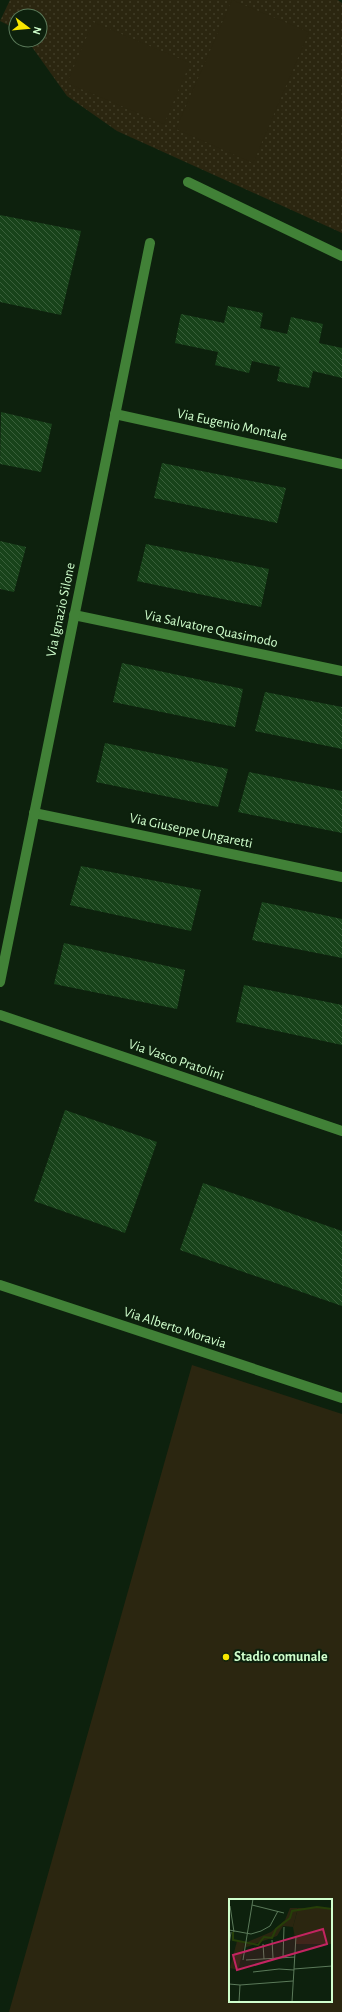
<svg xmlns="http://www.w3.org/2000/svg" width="342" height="2012" font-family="'Alegreya Sans',sans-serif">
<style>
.grass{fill:url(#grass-dots)}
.garden{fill:#2b2610;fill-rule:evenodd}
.building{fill:url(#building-back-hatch)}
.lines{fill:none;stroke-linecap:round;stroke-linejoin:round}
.minor{stroke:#418137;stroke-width:10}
.poi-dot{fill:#f8e600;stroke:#0d210d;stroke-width:1.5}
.labels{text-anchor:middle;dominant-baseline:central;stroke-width:4;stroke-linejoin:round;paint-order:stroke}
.street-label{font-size:14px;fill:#d0ffcd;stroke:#0d210d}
.poi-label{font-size:14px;font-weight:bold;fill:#d0ffcd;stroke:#0d210d;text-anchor:start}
.inset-river{fill:none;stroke:#263f08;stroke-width:2}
.inset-road{fill:none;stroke:#5b7a5a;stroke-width:1}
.view{fill:#c32461;fill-opacity:0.15;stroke:#c32461;stroke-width:2}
.inset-edge{fill:none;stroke:#d0ffcd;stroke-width:2}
</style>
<defs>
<pattern id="grass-dots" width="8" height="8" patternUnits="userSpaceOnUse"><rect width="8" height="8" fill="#2b2610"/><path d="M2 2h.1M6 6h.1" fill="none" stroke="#3f3c26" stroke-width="1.8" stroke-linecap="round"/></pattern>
<pattern id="building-back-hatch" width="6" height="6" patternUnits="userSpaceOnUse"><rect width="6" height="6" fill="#18431a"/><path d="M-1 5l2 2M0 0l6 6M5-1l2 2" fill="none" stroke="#395f3a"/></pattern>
</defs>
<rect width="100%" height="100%" fill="#0d210d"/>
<path class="grass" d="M 10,0 L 338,0 L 342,3 L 342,233 L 117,131 L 67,96 L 27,40 L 40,40 L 40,16 L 16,16 L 16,29 L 0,21 Z"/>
<g class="garden">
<path d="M 232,0 L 309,32 L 253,163 L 176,129 Z"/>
<path d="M 93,22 L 190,63 L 164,124 L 67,83 Z"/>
<path d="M 192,1365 L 342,1414 L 342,2012 L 9,2012 ZM 230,1900 L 331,1900 L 331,2001 L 230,2001 Z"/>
</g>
<g class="building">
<path d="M 0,215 L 81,231 L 61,315 L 0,302 Z"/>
<path d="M 228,306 L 263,313 L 260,328 L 287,334 L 291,317 L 323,324 L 319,343 L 342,348 L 342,378 L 313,371 L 309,388 L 277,381 L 280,367 L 252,361 L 249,373 L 215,365 L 218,352 L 175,343 L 181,314 L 224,323 Z"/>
<path d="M 1,412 L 52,424 L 41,472 L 0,464 Z"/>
<path d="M 162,463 L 286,488 L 277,523 L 154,498 Z"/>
<path d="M 0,541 L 26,547 L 14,592 L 0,589 Z"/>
<path d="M 146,544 L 269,569 L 261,607 L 137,581 Z"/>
<path d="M 122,663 L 243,689 L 235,727 L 113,702 Z"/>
<path d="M 265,692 L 342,707 L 342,749 L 255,731 Z"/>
<path d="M 105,743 L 228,769 L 218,807 L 96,782 Z"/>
<path d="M 249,772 L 342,791 L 342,833 L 238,812 Z"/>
<path d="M 81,866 L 201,890 L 191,931 L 70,905 Z"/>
<path d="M 262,902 L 342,919 L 342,958 L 252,940 Z"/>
<path d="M 64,943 L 185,970 L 177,1009 L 54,984 Z"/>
<path d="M 244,985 L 342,1005 L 342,1045 L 236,1022 Z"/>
<path d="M 65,1110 L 157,1142 L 125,1233 L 34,1201 Z"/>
<path d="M 203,1183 L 342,1231 L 342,1306 L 180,1250 Z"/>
</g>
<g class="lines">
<g class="minor">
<path d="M 188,182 L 342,256"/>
<path d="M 115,414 L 342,464"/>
<path d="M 74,615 L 342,671"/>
<path d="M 34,813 L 342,877"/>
<path d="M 0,982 L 150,243"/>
<path d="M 0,1015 L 342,1131"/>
<path d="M 0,1285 L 342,1398"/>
</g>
</g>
<circle class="poi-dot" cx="226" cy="1657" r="4"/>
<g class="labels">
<g class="street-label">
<text transform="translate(232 425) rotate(12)">Via Eugenio Montale</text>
<text transform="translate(61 610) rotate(-78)">Via Ignazio Silone</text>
<text transform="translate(211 629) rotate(12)">Via Salvatore Quasimodo</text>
<text transform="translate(191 831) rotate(12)">Via Giuseppe Ungaretti</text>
<text transform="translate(176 1060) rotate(19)">Via Vasco Pratolini</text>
<text transform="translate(175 1328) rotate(18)">Via Alberto Moravia</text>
</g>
<g class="poi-label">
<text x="234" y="1657">Stadio comunale</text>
</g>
</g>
<g transform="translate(229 1899)">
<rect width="103" height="103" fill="#0d210d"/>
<path d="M 8,42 L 16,44 L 9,71 L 1,69 Z" fill="#2b2610"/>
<path d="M 61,9 L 69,9 L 64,28 L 54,27 L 48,37 L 15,49 L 16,44 L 42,33 L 56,21 Z" fill="#2b2610"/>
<path d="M 69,9 L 103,9 L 103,45 L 67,45 L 64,28 Z" fill="#2b2610"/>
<path class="inset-river" d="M 4,33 L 4,41 L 29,46 L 35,38 L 43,39 L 47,30 L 61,19 L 63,12 L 88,8 L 103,10"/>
<path class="inset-road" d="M 23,6 L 55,14M 1,7 L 5,33M 0,31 L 22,35 L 32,32 L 41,27 L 49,12M 43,41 L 44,59M 34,45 L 35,60M 0,46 L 2,33M 54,59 L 55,28M 14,61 L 24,0M 17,61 L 66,58M 65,70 L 103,67M 24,73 L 50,70 L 65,71M 0,85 L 11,86 L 64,82M 10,103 L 11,86M 59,103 L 63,103 L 67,37"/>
<path class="view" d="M 94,30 L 98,45 L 8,71 L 4,56 Z"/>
<rect width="103" height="103" class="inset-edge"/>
</g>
<g transform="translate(28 28) rotate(106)"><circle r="19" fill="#0d210d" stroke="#5b7a5a"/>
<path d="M0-3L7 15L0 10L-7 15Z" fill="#f8e600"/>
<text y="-6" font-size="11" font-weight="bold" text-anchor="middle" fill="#d0ffcd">N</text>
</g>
</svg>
